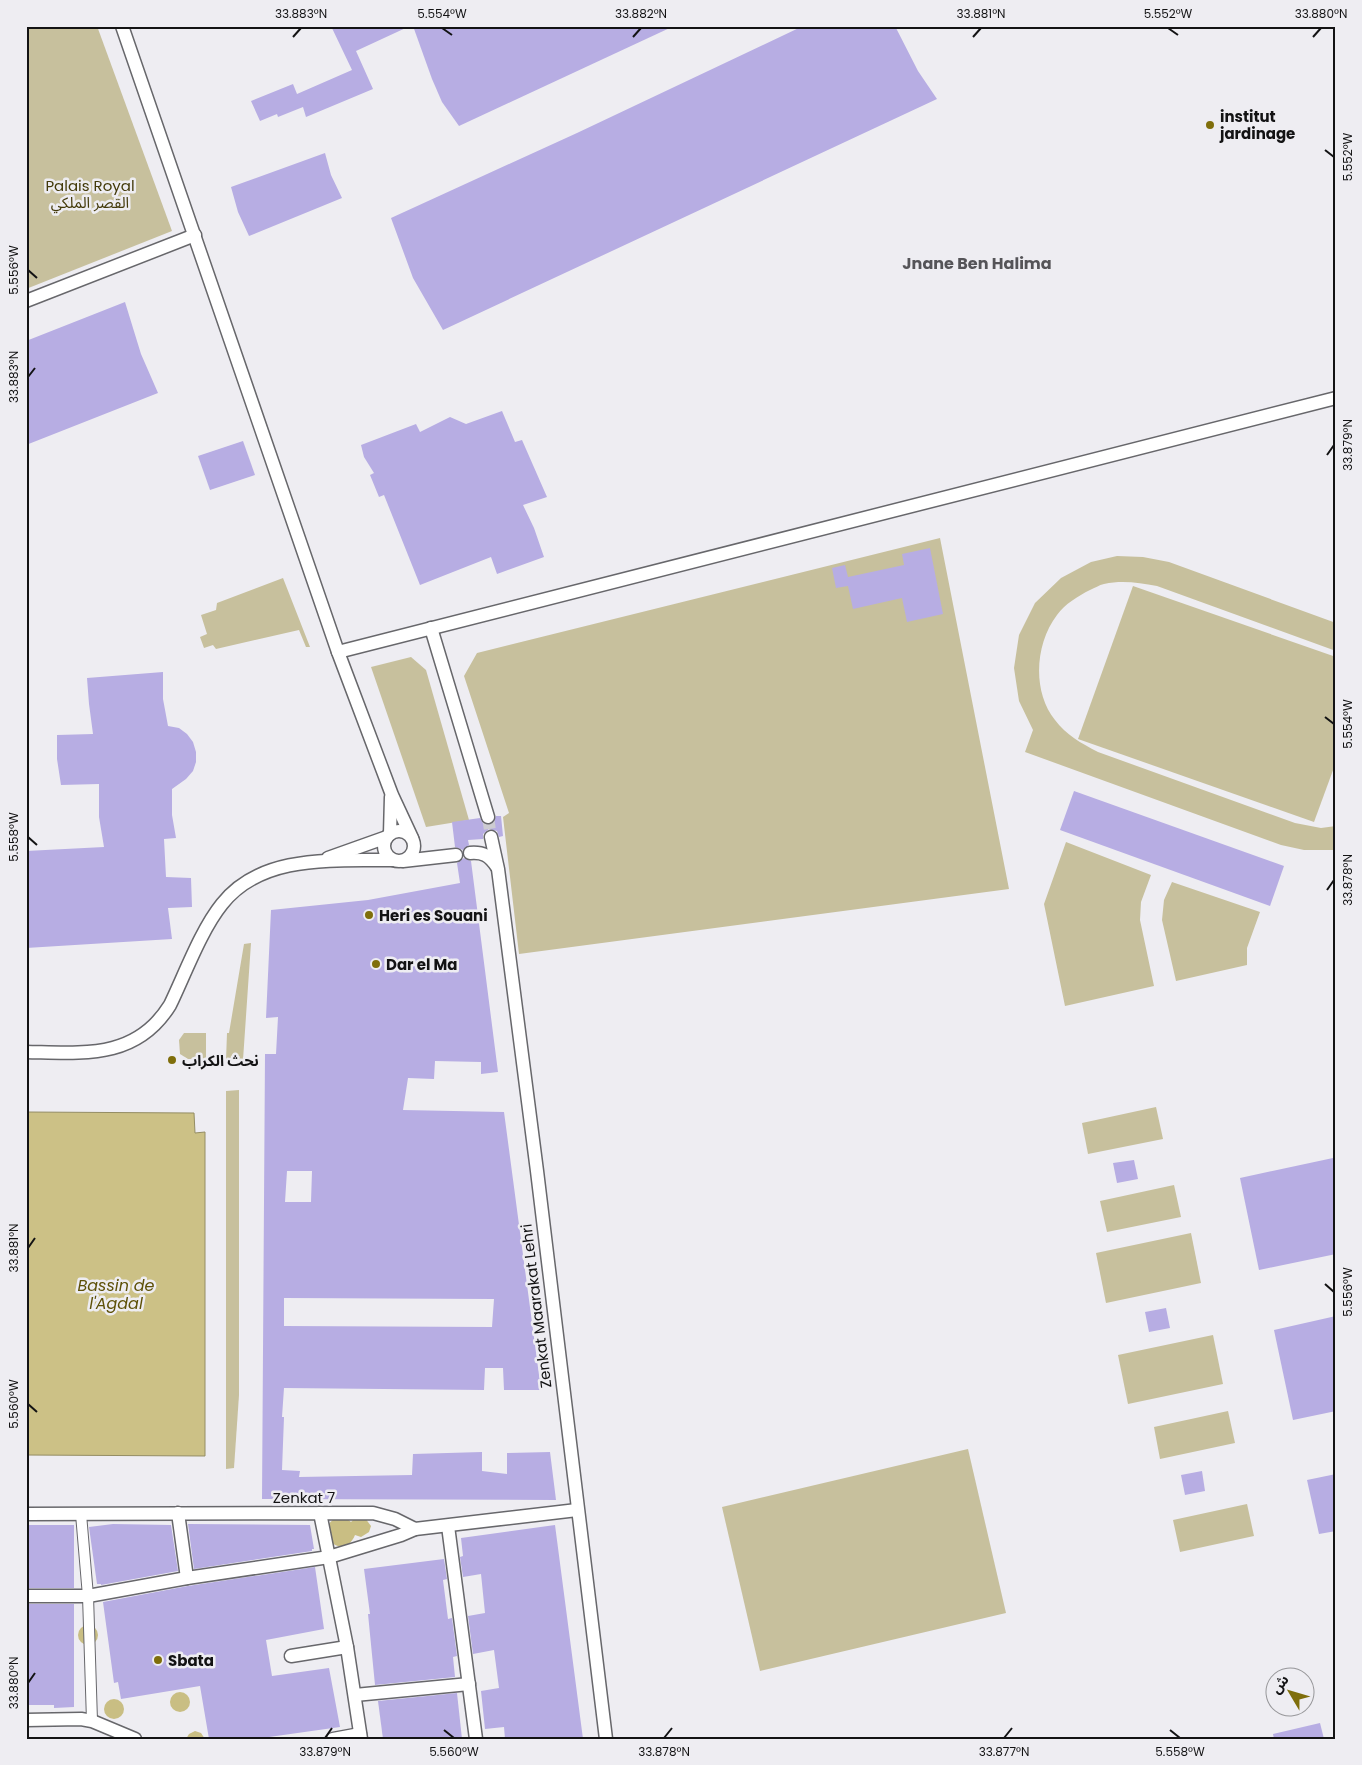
<svg xmlns="http://www.w3.org/2000/svg" width="1362" height="1765" font-family="Poppins,'Noto Sans Arabic',sans-serif">
<style>
.green{fill:#c7c09d}
.forest{fill:#c9be83}
.water{fill:#ccc186;stroke:#948d64}
.building{fill:#b7ade3;fill-rule:evenodd}
.lines{fill:none;stroke-linecap:round;stroke-linejoin:round}
.minor-tunnel{stroke:#cdccd1;stroke-width:12;stroke-dasharray:12 6;stroke-linecap:butt}
.pedestrian-casing{stroke:#67676b;stroke-width:12}
.minor-casing{stroke:#67676b;stroke-width:15}
.pedestrian{stroke:#fff;stroke-width:10}
.minor{stroke:#fff;stroke-width:12}
.ticks{fill:none;stroke:#131314;stroke-width:2}
.poi-dot{fill:#7f6e0b;stroke:#eeedf2;stroke-width:2}
.labels{text-anchor:middle;dominant-baseline:central;stroke-width:5;stroke-linejoin:round;paint-order:stroke}
.poi-label{font-size:15px;font-weight:bold;fill:#131314;stroke:#eeedf2;text-anchor:start}
.park-label{font-size:15px;fill:#433a0a;stroke:#eeedf2}
.street-label{font-size:15px;fill:#131314;stroke:#eeedf2}
.neighbourhood-label{font-size:16px;font-weight:bold;fill:#555458;stroke:#eeedf2}
.water-label{font-size:16px;font-style:italic;fill:#5d5007;stroke:#eeedf2}
.neatline{fill:none;stroke:#131314;stroke-width:2}
.ticks-label{font-size:12px;text-anchor:middle;fill:#131314}
</style>
<rect width="100%" height="100%" fill="#eeedf2"/>
<g class="green">
<path d="M 26,26 L 97,26 L 172,231 L 26,289 Z"/>
<path d="M 940,538 L 1009,889 L 519,954 L 503,817 L 509,813 L 464,676 L 477,653 Z"/>
<path d="M 1117,556 L 1143,557 L 1169,562 L 1336,623 L 1336,651 L 1157,586 C 1139,583 1123,580 1104,584 C 1099,585 1095,588 1090,590 C 1078,596 1065,604 1057,615 C 1035,644 1032,691 1055,720 C 1066,735 1081,743 1098,752 L 1295,823 L 1321,828 L 1336,826 L 1336,850 L 1304,850 L 1281,845 L 1025,752 L 1033,730 L 1019,701 L 1014,668 L 1019,635 L 1035,603 L 1061,578 L 1091,562 Z"/>
<path d="M 283,578 L 310,647 L 306,647 L 299,630 L 216,649 L 213,645 L 204,648 L 200,637 L 207,634 L 201,615 L 216,610 L 217,603 Z"/>
<path d="M 1133,586 L 1336,657 L 1336,762 L 1314,822 L 1078,739 Z"/>
<path d="M 411,657 L 426,670 L 469,820 L 426,827 L 371,667 Z"/>
<path d="M 1066,842 L 1151,875 L 1141,902 L 1140,920 L 1154,986 L 1065,1006 L 1044,904 Z"/>
<path d="M 1172,882 L 1260,912 L 1247,948 L 1247,965 L 1176,981 L 1162,920 L 1164,900 Z"/>
<path d="M 251,943 L 243,1060 L 226,1060 L 227,1033 L 229,1033 L 244,944 Z"/>
<path d="M 184,1033 L 206,1033 L 206,1059 L 188,1059 L 180,1054 L 179,1040 Z"/>
<path d="M 239,1090 L 239,1395 L 234,1468 L 226,1469 L 226,1091 Z"/>
<path d="M 1156,1107 L 1163,1139 L 1088,1154 L 1082,1123 Z"/>
<path d="M 1174,1185 L 1181,1217 L 1107,1232 L 1100,1201 Z"/>
<path d="M 1191,1233 L 1201,1283 L 1106,1303 L 1096,1253 Z"/>
<path d="M 1213,1335 L 1223,1384 L 1128,1404 L 1118,1355 Z"/>
<path d="M 1228,1411 L 1235,1443 L 1160,1459 L 1154,1427 Z"/>
<path d="M 968,1449 L 1006,1613 L 760,1671 L 722,1507 Z"/>
<path d="M 1247,1504 L 1254,1536 L 1180,1552 L 1173,1520 Z"/>
</g>
<g class="forest">
<path d="M 336,1518 L 346,1518 L 351,1522 L 355,1518 L 365,1518 L 371,1526 L 369,1532 L 361,1537 L 355,1535 C 343,1564 311,1531 336,1518 Z"/>
<circle cx="88" cy="1635" r="10"/>
<circle cx="180" cy="1702" r="10"/>
<circle cx="114" cy="1709" r="10"/>
<path d="M 195,1731 L 201,1733 L 205,1739 L 186,1739 L 189,1734 Z"/>
</g>
<path class="water" d="M 26,1112 L 194,1113 L 195,1133 L 205,1132 L 205,1456 L 26,1455 Z"/>
<g class="building">
<path d="M 331,26 L 410,26 L 356,51 L 373,89 L 306,117 L 303,107 L 278,117 L 277,114 L 260,121 L 251,101 L 293,84 L 297,94 L 352,70 Z"/>
<path d="M 413,26 L 674,26 L 459,126 L 442,102 L 432,79 Z"/>
<path d="M 803,26 L 895,26 L 918,71 L 937,99 L 443,330 L 413,278 L 391,218 L 577,133 Z"/>
<path d="M 325,153 L 331,175 L 342,198 L 249,236 L 238,212 L 231,187 Z"/>
<path d="M 125,302 L 141,354 L 158,393 L 26,445 L 26,341 Z"/>
<path d="M 502,411 L 515,442 L 522,440 L 547,497 L 523,505 L 534,528 L 544,557 L 497,574 L 491,557 L 420,585 L 384,495 L 379,497 L 370,475 L 374,473 L 364,457 L 361,445 L 416,424 L 420,432 L 450,417 L 466,424 Z"/>
<path d="M 243,441 L 255,475 L 210,490 L 198,456 Z"/>
<path d="M 930,548 L 943,614 L 907,622 L 902,598 L 853,609 L 848,586 L 836,588 L 832,568 L 845,565 L 848,577 L 904,565 L 902,554 Z"/>
<path d="M 163,672 L 163,699 L 168,726 L 179,728 L 187,734 L 193,742 L 196,752 L 196,762 L 193,771 L 186,779 L 172,789 L 172,815 L 176,838 L 164,839 L 166,877 L 191,878 L 192,907 L 168,908 L 172,939 L 26,948 L 26,851 L 104,847 L 99,817 L 99,784 L 61,785 L 57,759 L 57,735 L 93,734 L 89,704 L 87,678 Z"/>
<path d="M 1074,791 L 1284,866 L 1270,906 L 1060,830 Z"/>
<path d="M 496,816 L 501,816 L 503,836 L 499,837 L 497,831 L 489,829 L 483,834 L 483,839 L 468,840 L 469,845 L 463,850 L 455,847 L 452,822 L 480,818 L 483,823 L 490,825 L 494,822 Z"/>
<path d="M 464,858 L 471,861 L 498,1072 L 481,1074 L 481,1062 L 435,1061 L 434,1079 L 408,1078 L 403,1110 L 504,1112 L 541,1390 L 504,1390 L 503,1368 L 485,1368 L 484,1390 L 284,1388 L 282,1417 L 284,1417 L 282,1470 L 300,1471 L 299,1477 L 412,1475 L 413,1454 L 482,1452 L 482,1471 L 507,1474 L 507,1453 L 550,1452 L 556,1500 L 262,1499 L 265,1054 L 276,1054 L 278,1017 L 266,1018 L 271,910 L 368,900 L 460,883 L 457,863 ZM 287,1171 L 312,1171 L 311,1202 L 285,1202 ZM 284,1298 L 494,1299 L 492,1327 L 284,1326 Z"/>
<path d="M 1333,1158 L 1336,1174 L 1336,1254 L 1259,1270 L 1240,1178 Z"/>
<path d="M 1134,1160 L 1138,1179 L 1117,1183 L 1113,1163 Z"/>
<path d="M 1166,1308 L 1170,1328 L 1149,1332 L 1145,1312 Z"/>
<path d="M 1336,1316 L 1336,1411 L 1293,1420 L 1274,1330 Z"/>
<path d="M 1202,1471 L 1205,1491 L 1185,1495 L 1181,1475 Z"/>
<path d="M 1336,1474 L 1336,1531 L 1319,1534 L 1307,1480 Z"/>
<path d="M 113,1524 L 171,1525 L 178,1571 L 101,1585 L 101,1584 L 97,1584 L 89,1527 Z"/>
<path d="M 188,1524 L 310,1525 L 314,1549 L 312,1549 L 312,1551 L 194,1569 Z"/>
<rect x="26" y="1525" width="48" height="63"/>
<path d="M 555,1525 L 583,1739 L 505,1739 L 504,1727 L 485,1729 L 481,1691 L 499,1688 L 494,1650 L 473,1654 L 468,1616 L 485,1613 L 481,1574 L 463,1577 L 460,1557 L 463,1556 L 461,1538 Z"/>
<path d="M 444,1559 L 447,1579 L 443,1580 L 448,1619 L 452,1618 L 457,1656 L 453,1657 L 455,1677 L 375,1685 L 368,1614 L 370,1614 L 364,1569 Z"/>
<path d="M 315,1567 L 324,1629 L 266,1640 L 272,1676 L 329,1668 L 340,1727 L 262,1738 L 262,1739 L 209,1739 L 200,1686 L 121,1699 L 118,1682 L 114,1683 L 103,1602 L 188,1586 Z"/>
<path d="M 26,1604 L 74,1604 L 74,1707 L 54,1708 L 54,1705 L 26,1705 Z"/>
<path d="M 457,1693 L 462,1739 L 383,1739 L 378,1701 Z"/>
<path d="M 1320,1723 L 1324,1739 L 1274,1739 L 1273,1734 Z"/>
</g>
<g class="lines">
<path class="minor-tunnel" d="M 488,817 L 491,837"/>
<defs>
<path id="pedestrian" d="M 81,1514 L 88,1596 L 92,1721"/>
<g id="minor">
<path d="M 122,26 L 338,652 L 392,795 L 412,838"/>
<path d="M 26,301 L 195,235"/>
<path d="M 431,628 L 488,817"/>
<path d="M 338,652 L 1336,398"/>
<circle cx="399" cy="846" r="15"/>
<path d="M 390,834 L 391,797"/>
<path d="M 491,837 L 498,869 L 537,1171 L 606,1739"/>
<path d="M 470,853 C 483,852 489,855 497,867"/>
<path d="M 328,858 L 387,837"/>
<path d="M 403,861 L 456,855"/>
<path d="M 26,1052 C 82,1053 136,1060 170,1005 C 185,974 201,930 222,904 C 262,853 336,861 393,860"/>
<path d="M 178,1513 L 187,1578"/>
<path d="M 320,1513 L 347,1647 L 361,1739"/>
<path d="M 26,1514 L 373,1513 L 395,1519 L 415,1529 L 577,1510"/>
<path d="M 448,1526 L 476,1739"/>
<path d="M 26,1596 L 88,1596 L 187,1578 L 329,1557 L 401,1535 L 415,1529"/>
<path d="M 291,1656 L 347,1647"/>
<path d="M 355,1695 L 469,1684"/>
<path d="M 26,1720 L 81,1719 L 92,1721 L 135,1739"/>
<path d="M 333,1739 L 360,1734"/>
</g>
</defs>
<use href="#pedestrian" class="pedestrian-casing"/>
<use href="#minor" class="minor-casing"/>
<use href="#pedestrian" class="pedestrian"/>
<use href="#minor" class="minor"/>
</g>
<path class="ticks" d="M 442,28 L 452,35M 1168,28 L 1178,35M 293,37 L 301,28M 633,37 L 641,28M 973,37 L 981,28M 1313,37 L 1321,28M 1325,150 L 1334,157M 28,270 L 37,278M 28,377 L 35,368M 1327,455 L 1334,445M 1325,717 L 1334,724M 28,837 L 37,845M 1327,890 L 1334,880M 28,1248 L 35,1238M 1325,1284 L 1334,1292M 28,1404 L 37,1412M 28,1683 L 35,1673M 444,1730 L 454,1738M 1170,1730 L 1180,1738M 325,1738 L 332,1728M 664,1738 L 672,1728M 1004,1738 L 1012,1728"/>
<g class="poi-dot">
<circle cx="1210" cy="125" r="5"/>
<circle cx="369" cy="915" r="5"/>
<circle cx="376" cy="964" r="5"/>
<circle cx="172" cy="1060" r="5"/>
<circle cx="158" cy="1660" r="5"/>
</g>
<g class="labels">
<g class="poi-label">
<text x="1220" y="116">institut<tspan x="1220" dy="17">jardinage</tspan></text>
<text x="379" y="915">Heri es Souani</text>
<text x="386" y="964">Dar el Ma</text>
<text x="182" y="1060">نحث الكراب</text>
<text x="168" y="1660">Sbata</text>
</g>
<g class="park-label">
<text x="90" y="185">Palais Royal<tspan x="90" dy="17">القصر الملكي</tspan></text>
</g>
<g class="street-label">
<text transform="translate(536 1306) rotate(-97)">Zenkat Maarakat Lehri</text>
<text x="304" y="1497">Zenkat 7</text>
</g>
<g class="neighbourhood-label">
<text x="977" y="263">Jnane Ben Halima</text>
</g>
<g class="water-label">
<text x="116" y="1285">Bassin de<tspan x="116" dy="18">l'Agdal</tspan></text>
</g>
</g>
<rect width="1362" height="1765" fill="none" stroke="#eeedf2" stroke-width="55"/>
<g transform="translate(1290 1692) rotate(308)"><circle r="24" fill="#eeedf2" stroke="#969699"/>
<path d="M0-4L9 19L0 12L-9 19Z" fill="#7f6e0b"/>
<text y="-8" font-size="14" font-weight="bold" text-anchor="middle" fill="#131314">ش</text>
</g>
<rect x="28" y="28" width="1306" height="1710" class="neatline"/>
<g class="ticks-label">
<text x="301" y="18">33.883°N</text>
<text x="442" y="18">5.554°W</text>
<text x="641" y="18">33.882°N</text>
<text x="981" y="18">33.881°N</text>
<text x="1168" y="18">5.552°W</text>
<text x="1321" y="18">33.880°N</text>
<text transform="translate(1348 157) rotate(-90)" y="4">5.552°W</text>
<text transform="translate(14 270) rotate(-90)" y="4">5.556°W</text>
<text transform="translate(14 377) rotate(-90)" y="4">33.883°N</text>
<text transform="translate(1348 445) rotate(-90)" y="4">33.879°N</text>
<text transform="translate(1348 724) rotate(-90)" y="4">5.554°W</text>
<text transform="translate(14 837) rotate(-90)" y="4">5.558°W</text>
<text transform="translate(1348 880) rotate(-90)" y="4">33.878°N</text>
<text transform="translate(14 1248) rotate(-90)" y="4">33.881°N</text>
<text transform="translate(1348 1292) rotate(-90)" y="4">5.556°W</text>
<text transform="translate(14 1404) rotate(-90)" y="4">5.560°W</text>
<text transform="translate(14 1683) rotate(-90)" y="4">33.880°N</text>
<text x="325" y="1756">33.879°N</text>
<text x="454" y="1756">5.560°W</text>
<text x="664" y="1756">33.878°N</text>
<text x="1004" y="1756">33.877°N</text>
<text x="1180" y="1756">5.558°W</text>
</g>
</svg>
